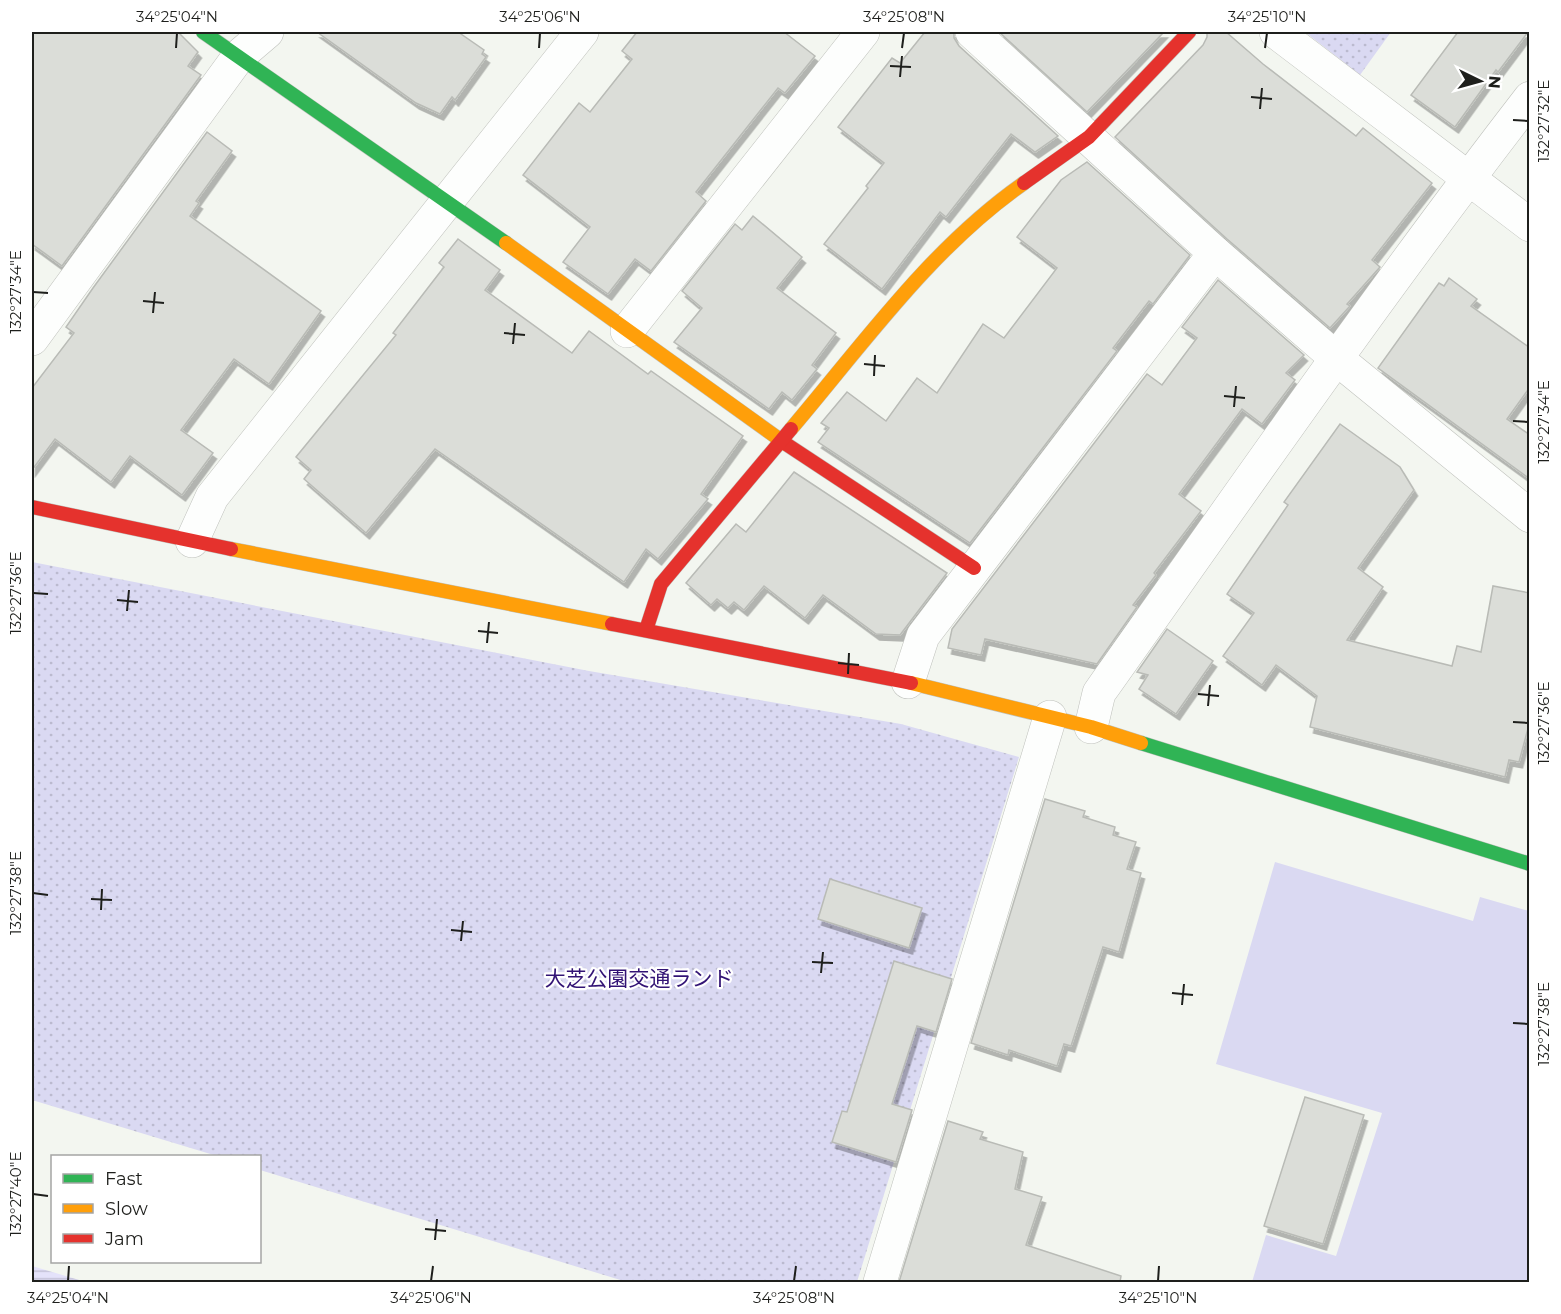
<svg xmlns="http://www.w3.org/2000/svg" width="1561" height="1314" font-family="Montserrat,'Noto Sans JP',sans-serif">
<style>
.green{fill:url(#green-dots)}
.pitch{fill:#dad9f2}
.water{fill:url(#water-rules)}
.building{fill:#dbddd8;stroke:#b9bbb6;stroke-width:1.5;filter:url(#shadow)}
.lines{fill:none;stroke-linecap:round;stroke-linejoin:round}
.street-casing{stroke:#bfc1bc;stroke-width:34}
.fast-casing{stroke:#bfc1bc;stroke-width:15}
.slow-casing{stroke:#bfc1bc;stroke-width:15}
.jam-casing{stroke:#bfc1bc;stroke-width:15}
.street{stroke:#fdfefd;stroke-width:33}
.fast{stroke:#30b455;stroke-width:14}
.slow{stroke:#ff9f0a;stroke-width:14}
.jam{stroke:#e5322d;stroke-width:14}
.ticks{fill:none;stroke:#1e1f1c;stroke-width:2}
.labels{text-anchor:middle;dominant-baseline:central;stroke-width:4.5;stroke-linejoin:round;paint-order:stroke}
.park-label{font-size:21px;fill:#321375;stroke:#fff}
.neatline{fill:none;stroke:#1e1f1c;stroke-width:2}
.ticks-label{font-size:15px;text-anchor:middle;fill:#1e1f1c}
</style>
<defs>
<pattern id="green-dots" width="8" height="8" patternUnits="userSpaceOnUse" patternTransform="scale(1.5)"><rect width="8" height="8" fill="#dad9f2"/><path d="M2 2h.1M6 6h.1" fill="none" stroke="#bbbacf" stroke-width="1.8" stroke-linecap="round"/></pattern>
<pattern id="water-rules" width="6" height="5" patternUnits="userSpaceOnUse" patternTransform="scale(1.5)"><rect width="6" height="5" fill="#e4e2fa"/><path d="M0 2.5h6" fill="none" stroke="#c3c1d6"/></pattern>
<filter id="shadow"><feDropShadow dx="3.5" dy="6" stdDeviation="0" flood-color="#0004"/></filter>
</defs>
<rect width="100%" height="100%" fill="#f3f6f0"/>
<g class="green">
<path d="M 1305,32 L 1391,32 L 1360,75 Z"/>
<path d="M 32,562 L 589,671 L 901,724 L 1019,757 L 857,1282 L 627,1282 L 260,1170 L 260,1156 L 217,1156 L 32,1100 Z"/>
</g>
<path class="pitch" d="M 1275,862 L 1473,921 L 1480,897 L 1529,911 L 1529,1282 L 1252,1282 L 1266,1235 L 1336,1256 L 1382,1113 L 1216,1064 Z"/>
<path class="water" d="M 32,1266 L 86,1282 L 32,1282 Z"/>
<g class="building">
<path d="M 32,32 L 178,32 L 198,52 L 188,66 L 201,75 L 62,266 L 32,244 Z"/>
<path d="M 317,32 L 458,32 L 484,50 L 482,54 L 486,57 L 455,100 L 452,97 L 440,114 L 416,103 Z"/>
<path d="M 637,32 L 784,32 L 815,56 L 785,93 L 778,88 L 696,192 L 706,201 L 651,271 L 635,259 L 608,294 L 563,262 L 590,227 L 523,175 L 579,103 L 590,112 L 632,59 L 622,51 Z"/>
<path d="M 925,32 L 954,32 L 954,38 L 959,46 L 1058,136 L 1035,152 L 1011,134 L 946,217 L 940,212 L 882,289 L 824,244 L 868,188 L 866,186 L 884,163 L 838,127 L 892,58 L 900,63 Z"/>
<path d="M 999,32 L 1164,32 L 1087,112 Z"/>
<path d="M 1207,32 L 1226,32 L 1263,64 L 1356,136 L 1363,128 L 1432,183 L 1372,260 L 1380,267 L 1347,304 L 1350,306 L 1330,328 L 1227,239 L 1115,137 L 1203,45 L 1207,37 Z"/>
<path d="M 1458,32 L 1528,32 L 1498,72 L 1496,70 L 1455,127 L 1411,95 Z"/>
<path d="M 207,132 L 232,151 L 196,201 L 199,203 L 190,216 L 321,311 L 269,384 L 234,359 L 181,430 L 213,453 L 182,495 L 130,456 L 111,482 L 55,439 L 32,470 L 32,388 L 74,333 L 66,327 L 93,288 Z"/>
<path d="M 1087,162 L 1190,255 L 1153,304 L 1149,301 L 1113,348 L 1117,351 L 970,543 L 818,442 L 829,428 L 821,423 L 847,392 L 886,421 L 917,378 L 937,393 L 983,324 L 1004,338 L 1057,268 L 1017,237 L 1061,180 Z"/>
<path d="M 753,216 L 802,257 L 777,288 L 836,333 L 812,365 L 817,369 L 792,400 L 782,392 L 769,409 L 674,342 L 702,308 L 682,291 L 735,224 L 742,230 Z"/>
<path d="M 458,239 L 500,270 L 485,290 L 572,353 L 589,331 L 648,374 L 651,371 L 743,436 L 701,494 L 708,499 L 658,559 L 646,549 L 624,582 L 435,449 L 366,533 L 304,479 L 311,470 L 296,457 L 396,335 L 393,333 L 444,267 L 439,263 Z"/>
<path d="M 1449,278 L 1477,299 L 1471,306 L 1530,348 L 1530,387 L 1507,419 L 1530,435 L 1530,479 L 1378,368 L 1439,283 L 1444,286 Z"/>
<path d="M 1218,280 L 1304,355 L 1286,373 L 1295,380 L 1262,424 L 1242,409 L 1179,494 L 1201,511 L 1154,573 L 1156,575 L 1133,605 L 1137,607 L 1097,664 L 985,639 L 981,655 L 948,648 L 952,629 L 1147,374 L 1162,385 L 1197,338 L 1182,327 Z"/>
<path d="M 1340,424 L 1400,467 L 1414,490 L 1358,568 L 1383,587 L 1347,640 L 1452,666 L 1457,646 L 1481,652 L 1493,586 L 1530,593 L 1530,721 L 1519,762 L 1509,760 L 1505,777 L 1310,727 L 1317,696 L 1276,665 L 1262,685 L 1223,656 L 1254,613 L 1227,594 L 1288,505 L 1284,502 Z"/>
<path d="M 794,472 L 947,573 L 900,635 L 876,634 L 823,595 L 805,618 L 764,586 L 744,610 L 734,602 L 728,608 L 717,599 L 711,605 L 686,583 L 736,524 L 746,532 Z"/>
<path d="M 1167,629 L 1213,661 L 1176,714 L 1139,689 L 1148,675 L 1137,672 Z"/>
<path d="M 1045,799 L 1085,811 L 1083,817 L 1115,827 L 1113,835 L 1136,842 L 1127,869 L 1141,873 L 1119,952 L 1103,947 L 1071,1046 L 1064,1044 L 1057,1066 L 1009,1050 L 1008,1055 L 971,1043 Z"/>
<path d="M 830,879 L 922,908 L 909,948 L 818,919 Z"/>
<path d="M 894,961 L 952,979 L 936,1032 L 917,1026 L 892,1104 L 912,1110 L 896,1162 L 832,1142 L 842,1111 L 847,1112 Z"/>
<path d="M 1305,1097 L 1364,1115 L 1323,1244 L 1264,1226 Z"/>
<path d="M 948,1121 L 983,1132 L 980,1139 L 1023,1152 L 1015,1189 L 1042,1197 L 1026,1245 L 1121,1276 L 1120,1282 L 899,1282 Z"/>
</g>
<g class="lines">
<defs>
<g id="street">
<path d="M 972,32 L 1215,253 L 1336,358 L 1530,516"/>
<path d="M 1276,32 L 1530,225"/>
<path d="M 627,331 L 863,32"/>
<path d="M 32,339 L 239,56 L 267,32"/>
<path d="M 192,541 L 212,497 L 582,32"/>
<path d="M 908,682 L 923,636 L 1215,253"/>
<path d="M 1091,727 L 1099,693 C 1240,494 1380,292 1530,98"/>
<path d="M 880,1282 L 1050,717"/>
</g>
<g id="fast">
<path d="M 203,32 L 506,243"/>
<path d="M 1141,743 L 1530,864"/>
</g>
<g id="slow">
<path d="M 506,243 L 786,444"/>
<path d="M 791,429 C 864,343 931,248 1024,183"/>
<path d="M 231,549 L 612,624"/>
<path d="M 911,683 L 1091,727 L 1141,743"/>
</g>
<g id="jam">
<path d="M 1024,183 L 1089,137 L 1189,32"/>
<path d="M 786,444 L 974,568"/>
<path d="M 32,507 L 231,549"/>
<path d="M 612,624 L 911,683"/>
<path d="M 646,630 L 661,584 L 791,429"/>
</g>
</defs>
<use href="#street" class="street-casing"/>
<use href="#fast" class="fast-casing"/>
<use href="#slow" class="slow-casing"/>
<use href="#jam" class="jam-casing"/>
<use href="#street" class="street"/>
<use href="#fast" class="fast"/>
<use href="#slow" class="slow"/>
<use href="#jam" class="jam"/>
</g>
<path class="ticks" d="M 176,48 L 177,33M 539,48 L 540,33M 902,48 L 904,33M 1265,48 L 1267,33M 890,66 L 911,67M 900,77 L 902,56M 1251,97 L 1272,99M 1260,109 L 1262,88M 1513,120 L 1528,121M 33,292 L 48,293M 143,301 L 164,303M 153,313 L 155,292M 504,333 L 525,335M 513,344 L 515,323M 864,364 L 885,366M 874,376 L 875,355M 1224,396 L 1245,398M 1234,407 L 1236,386M 1513,421 L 1528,422M 33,593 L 48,594M 117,600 L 138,602M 127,611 L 129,590M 478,631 L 498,633M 487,643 L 489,622M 838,663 L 859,665M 848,674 L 849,653M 1198,694 L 1219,696M 1208,706 L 1210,685M 1513,722 L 1528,723M 33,893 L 48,895M 91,899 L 112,900M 101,910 L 102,889M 451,930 L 472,932M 461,941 L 463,921M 812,962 L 833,963M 821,973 L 823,952M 1172,993 L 1193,995M 1182,1005 L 1184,984M 1513,1023 L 1528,1024M 33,1194 L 48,1196M 425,1229 L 446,1231M 435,1240 L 437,1219M 68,1281 L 69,1266M 431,1281 L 433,1266M 794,1281 L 796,1266M 1158,1281 L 1159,1266"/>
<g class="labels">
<g class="park-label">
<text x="639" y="978">大芝公園交通ランド</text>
</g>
</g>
<rect width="1561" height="1314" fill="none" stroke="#ffffff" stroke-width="66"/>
<rect x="51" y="1155" width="210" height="108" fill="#ffffff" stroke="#a5a5a4" stroke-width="1.5"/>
<rect x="63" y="1174" width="30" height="9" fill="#30b455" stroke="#a5a5a4" stroke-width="1.5"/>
<text x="105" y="1185" font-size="18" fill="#1e1f1c">Fast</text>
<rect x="63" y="1204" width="30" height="9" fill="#ff9f0a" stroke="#a5a5a4" stroke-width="1.5"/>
<text x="105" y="1215" font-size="18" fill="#1e1f1c">Slow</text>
<rect x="63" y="1234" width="30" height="9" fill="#e5322d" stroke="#a5a5a4" stroke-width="1.5"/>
<text x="105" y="1245" font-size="18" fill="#1e1f1c">Jam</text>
<g transform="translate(1480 81) rotate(95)" stroke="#ffffff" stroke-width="4.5" paint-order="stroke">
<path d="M0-4.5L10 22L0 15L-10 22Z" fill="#1e1f1c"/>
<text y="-9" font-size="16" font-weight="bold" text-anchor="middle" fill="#1e1f1c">N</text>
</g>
<rect x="33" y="33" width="1495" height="1248" class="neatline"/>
<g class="ticks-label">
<text x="177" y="22">34°25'04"N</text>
<text x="540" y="22">34°25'06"N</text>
<text x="904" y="22">34°25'08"N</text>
<text x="1267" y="22">34°25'10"N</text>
<text transform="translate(1544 121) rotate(-90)" y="5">132°27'32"E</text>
<text transform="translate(16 292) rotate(-90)" y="5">132°27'34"E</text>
<text transform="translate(1544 422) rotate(-90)" y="5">132°27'34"E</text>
<text transform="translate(16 593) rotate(-90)" y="5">132°27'36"E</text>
<text transform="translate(1544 723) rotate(-90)" y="5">132°27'36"E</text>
<text transform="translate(16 893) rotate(-90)" y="5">132°27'38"E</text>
<text transform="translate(1544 1024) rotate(-90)" y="5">132°27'38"E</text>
<text transform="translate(16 1194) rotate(-90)" y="5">132°27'40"E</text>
<text x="68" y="1303">34°25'04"N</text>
<text x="431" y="1303">34°25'06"N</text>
<text x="794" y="1303">34°25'08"N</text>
<text x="1158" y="1303">34°25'10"N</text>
</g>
</svg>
